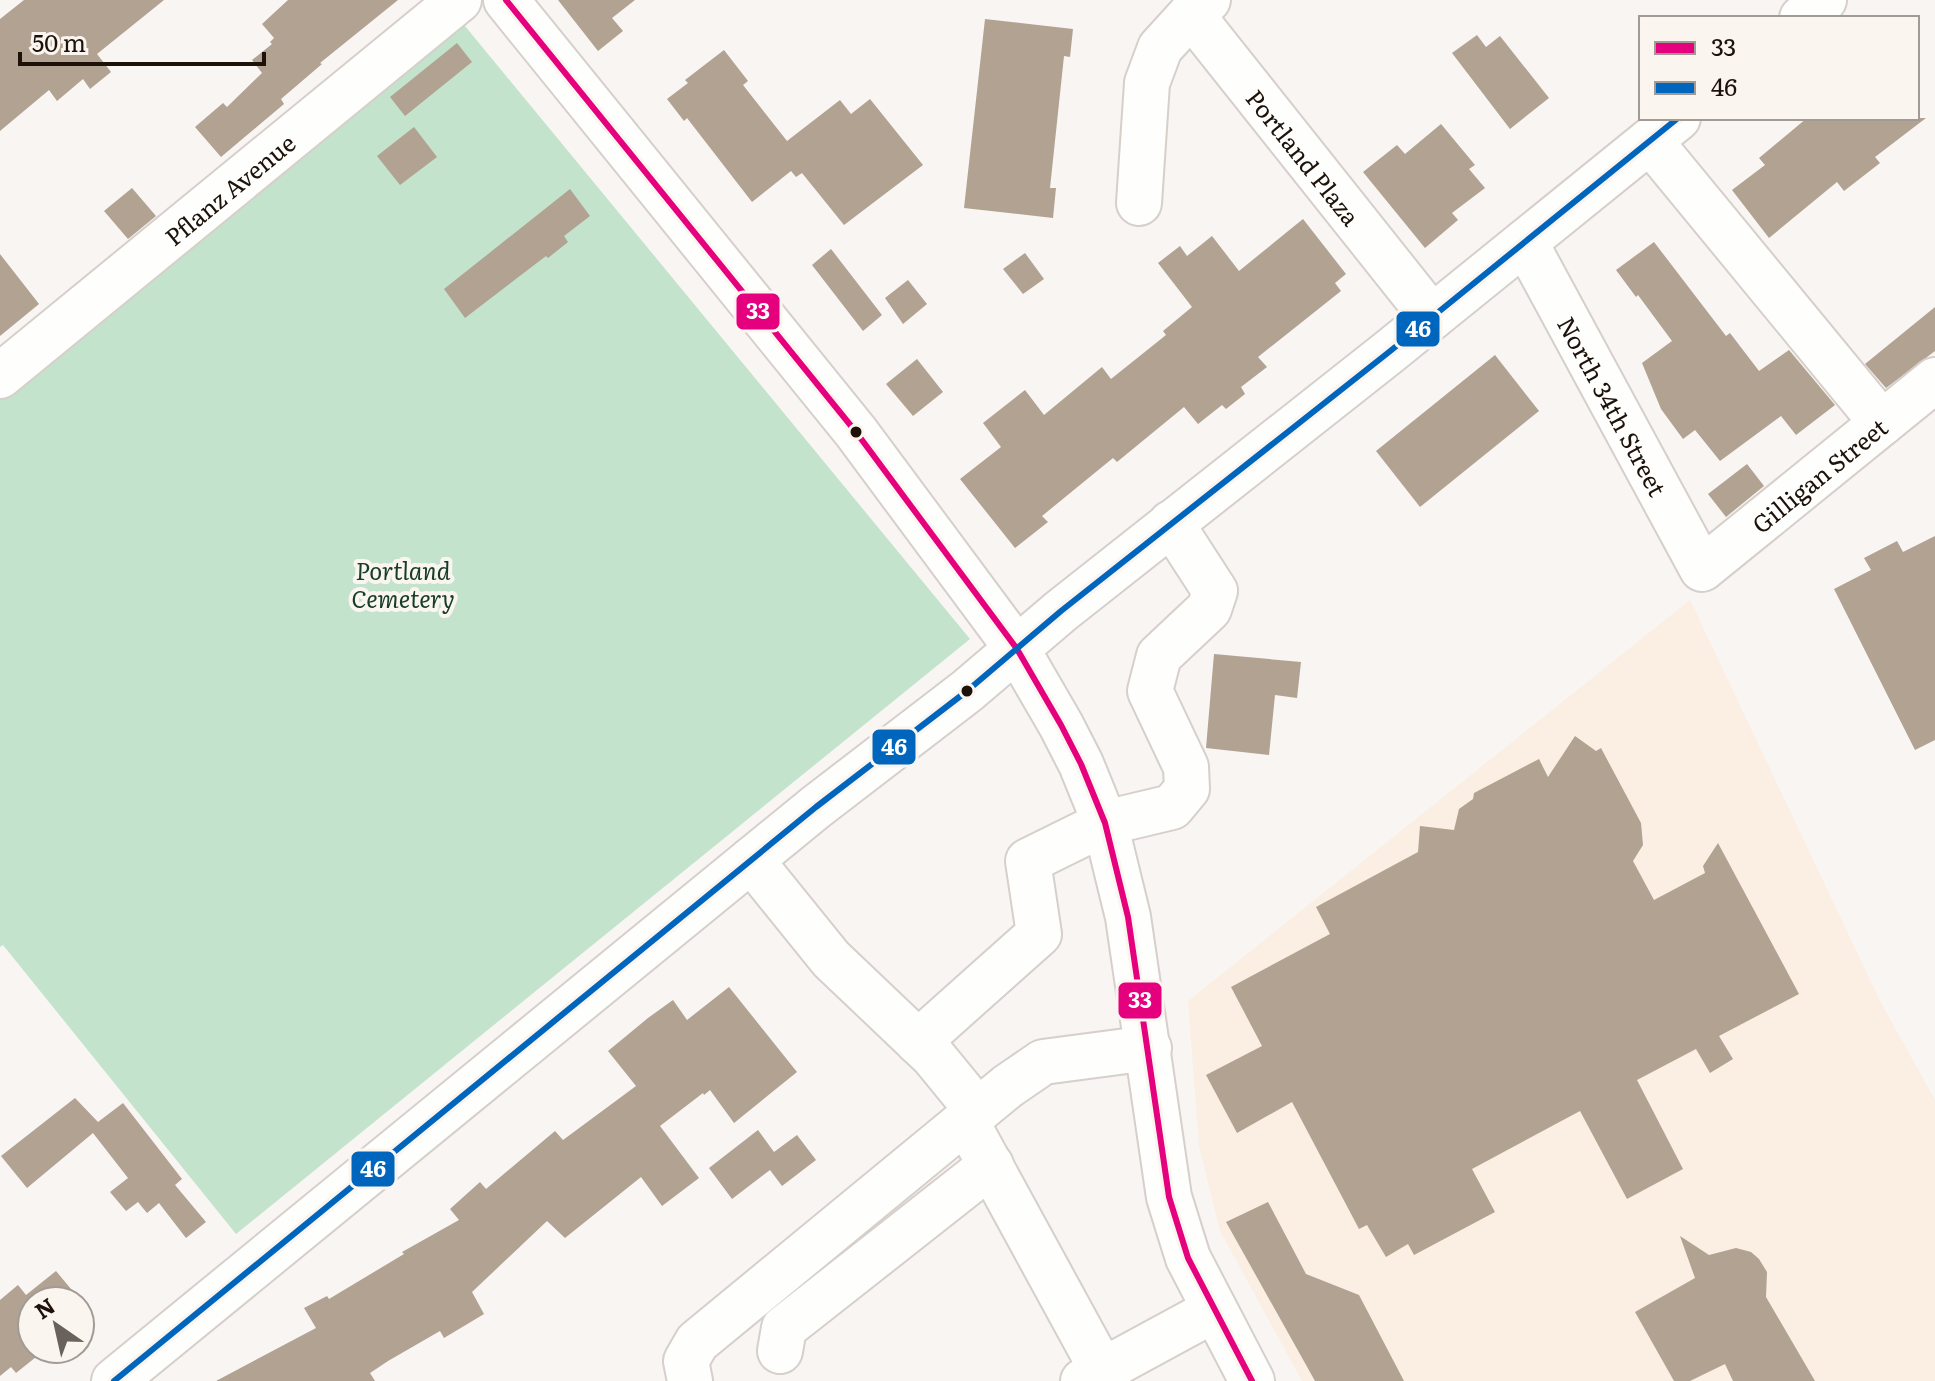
<svg xmlns="http://www.w3.org/2000/svg" width="1935" height="1381" font-family="Literata,serif">
<style>
.built{fill:#fbeee3}
.green{fill:#c3e3cc}
.building{fill:#b1a292}
.lines{fill:none;stroke-linecap:round;stroke-linejoin:round}
.minor-casing{stroke:#d6cfca;stroke-width:48}
.minor{stroke:#fefefd;stroke-width:44}
.bus-1-casing{stroke:#fbf5f0;stroke-width:12}
.bus-2-casing{stroke:#fbf5f0;stroke-width:12}
.bus-1{stroke:#e5007d;stroke-width:6}
.bus-2{stroke:#0065bd;stroke-width:6}
.bus-dot{fill:#1c1209;stroke:#fbf5f0;stroke-width:3}
.labels{text-anchor:middle;dominant-baseline:central;stroke-width:8;stroke-linejoin:round;paint-order:stroke}
.street-label{font-size:24px;fill:#1c1209;stroke:#fbf5f0}
.park-label{font-size:24px;font-style:italic;fill:#163d26;stroke:#fbf5f0}
.line-badge{stroke:#fbf5f0;stroke-width:3}
.badge-label{font-size:22px;text-anchor:middle;font-weight:bold;fill:#fff}
</style>
<rect width="100%" height="100%" fill="#f8f5f3"/>
<path class="built" d="M 1690,600 L 1880,1001 L 1935,1100 L 1935,1381 L 1302,1381 L 1220,1231 L 1199,1146 L 1188,1001 Z"/>
<path class="green" d="M 460,20 L 970,639 L 236,1234 L 3,945 L 0,947 L 0,395 Z"/>
<g class="building">
<path d="M 24,0 L 164,0 L 97,54 L 111,72 L 90,89 L 83,79 L 57,101 L 49,90 L 0,131 L 0,19 Z"/>
<path d="M 288,0 L 398,0 L 320,63 L 322,64 L 281,99 L 284,104 L 221,157 L 195,127 L 223,103 L 227,107 L 262,73 L 252,60 L 272,44 L 270,42 L 274,38 L 262,24 Z"/>
<path d="M 558,0 L 635,0 L 612,18 L 623,31 L 598,51 Z"/>
<path d="M 985,19 L 1073,29 L 1070,57 L 1064,56 L 1050,188 L 1056,188 L 1053,218 L 964,208 Z"/>
<path d="M 1477,35 L 1486,47 L 1500,36 L 1549,98 L 1510,129 L 1452,53 Z"/>
<path d="M 457,43 L 472,62 L 405,116 L 390,97 Z"/>
<path d="M 724,50 L 748,81 L 743,85 L 787,141 L 840,100 L 851,114 L 870,99 L 923,165 L 844,225 L 802,173 L 796,177 L 791,171 L 752,202 L 687,118 L 684,121 L 667,99 L 688,83 L 685,80 Z"/>
<path d="M 1807,118 L 1926,118 L 1875,157 L 1880,163 L 1844,191 L 1837,182 L 1769,238 L 1732,190 L 1765,165 L 1759,158 Z"/>
<path d="M 1441,124 L 1475,165 L 1469,169 L 1485,188 L 1452,213 L 1458,220 L 1425,248 L 1363,172 L 1397,145 L 1405,154 Z"/>
<path d="M 414,127 L 437,157 L 400,185 L 377,156 Z"/>
<path d="M 132,188 L 156,216 L 128,239 L 104,211 Z"/>
<path d="M 570,189 L 590,216 L 564,236 L 568,242 L 548,258 L 546,256 L 465,318 L 444,289 Z"/>
<path d="M 1303,219 L 1346,274 L 1335,283 L 1341,291 L 1258,357 L 1267,367 L 1241,387 L 1245,394 L 1226,409 L 1222,405 L 1198,424 L 1184,407 L 1117,462 L 1113,458 L 1042,516 L 1048,522 L 1015,548 L 960,479 L 1001,447 L 983,423 L 1025,390 L 1044,415 L 1102,367 L 1111,379 L 1166,335 L 1163,331 L 1192,307 L 1158,263 L 1180,246 L 1187,256 L 1212,236 L 1239,271 Z"/>
<path d="M 1654,242 L 1726,336 L 1730,333 L 1759,371 L 1789,350 L 1835,405 L 1796,435 L 1781,416 L 1720,461 L 1695,430 L 1683,439 L 1661,409 L 1642,363 L 1672,341 L 1638,295 L 1636,297 L 1616,270 Z"/>
<path d="M 831,249 L 882,315 L 863,331 L 812,265 Z"/>
<path d="M 1025,253 L 1044,279 L 1023,294 L 1003,269 Z"/>
<path d="M 0,254 L 39,304 L 0,336 Z"/>
<path d="M 908,280 L 927,304 L 903,324 L 885,298 Z"/>
<path d="M 1935,307 L 1935,351 L 1886,388 L 1865,364 Z"/>
<path d="M 1495,355 L 1539,411 L 1420,507 L 1376,451 Z"/>
<path d="M 917,359 L 943,392 L 913,416 L 886,384 Z"/>
<path d="M 1747,464 L 1764,486 L 1726,517 L 1708,494 Z"/>
<path d="M 1935,536 L 1935,740 L 1915,750 L 1834,589 L 1871,570 L 1864,558 L 1897,541 L 1903,552 Z"/>
<path d="M 1214,654 L 1301,662 L 1297,698 L 1275,695 L 1269,755 L 1206,748 Z"/>
<path d="M 1575,736 L 1596,751 L 1601,748 L 1641,823 L 1643,845 L 1633,861 L 1654,900 L 1705,873 L 1703,866 L 1718,843 L 1799,994 L 1719,1036 L 1733,1059 L 1710,1073 L 1696,1049 L 1637,1080 L 1683,1169 L 1627,1199 L 1580,1111 L 1472,1169 L 1495,1212 L 1414,1255 L 1408,1244 L 1386,1257 L 1367,1225 L 1359,1229 L 1292,1102 L 1237,1133 L 1206,1075 L 1262,1046 L 1231,987 L 1330,934 L 1316,907 L 1418,852 L 1420,826 L 1454,830 L 1459,809 L 1473,799 L 1474,793 L 1539,759 L 1548,777 Z"/>
<path d="M 729,987 L 797,1072 L 734,1123 L 710,1090 L 704,1095 L 703,1093 L 660,1126 L 699,1178 L 662,1206 L 641,1177 L 565,1238 L 547,1221 L 472,1292 L 484,1314 L 444,1338 L 440,1331 L 388,1361 L 370,1373 L 375,1381 L 216,1381 L 316,1328 L 304,1308 L 327,1296 L 329,1299 L 404,1254 L 402,1252 L 459,1220 L 450,1209 L 480,1182 L 486,1189 L 555,1131 L 563,1140 L 636,1086 L 608,1051 L 648,1018 L 673,1000 L 687,1020 Z"/>
<path d="M 75,1098 L 98,1122 L 123,1103 L 182,1179 L 175,1185 L 206,1222 L 186,1238 L 159,1203 L 147,1213 L 138,1202 L 126,1211 L 110,1192 L 128,1178 L 93,1133 L 27,1188 L 1,1156 Z"/>
<path d="M 758,1130 L 774,1152 L 797,1135 L 816,1160 L 782,1186 L 770,1170 L 732,1199 L 709,1168 Z"/>
<path d="M 1268,1202 L 1306,1274 L 1359,1295 L 1404,1381 L 1315,1381 L 1226,1222 Z"/>
<path d="M 1680,1236 L 1709,1255 L 1736,1248 L 1751,1252 L 1759,1259 L 1767,1272 L 1766,1297 L 1815,1381 L 1733,1381 L 1725,1364 L 1690,1381 L 1674,1381 L 1635,1312 L 1695,1278 Z"/>
<path d="M 56,1271 L 86,1307 L 81,1310 L 86,1316 L 80,1321 L 80,1301 L 32,1301 L 32,1349 L 46,1349 L 16,1373 L 11,1367 L 0,1376 L 0,1300 L 18,1285 L 26,1295 Z"/>
</g>
<g class="lines">
<defs>
<g id="minor">
<path d="M 506,0 L 856,432 L 1017,649 L 1061,725 L 1081,764 L 1105,823 L 1128,917 L 1169,1197 L 1188,1258 L 1252,1381"/>
<path id="s1" d="M 1208,0 L 1191,14 L 1432,317"/>
<path d="M 1802,18 L 1824,0"/>
<path d="M 1650,141 L 1882,423"/>
<path d="M 1139,203 L 1147,83 L 1160,48 L 1191,14"/>
<path id="s2" d="M 1525,242 L 1702,569 L 1935,380"/>
<path id="s3" d="M 0,376 L 459,0"/>
<path d="M 751,860 L 831,959 L 933,1056 L 978,1111"/>
<path d="M 918,1042 L 1039,934 L 1028,861 L 1105,823 L 1172,807 L 1187,789 L 1186,767 L 1150,691 L 1159,656 L 1209,609 L 1215,591 L 1171,523"/>
<path d="M 966,1121 L 1108,1381"/>
<path d="M 780,1351 L 784,1328 L 991,1165"/>
<path d="M 114,1381 L 816,807 L 967,691 L 1061,611 L 1389,352 L 1678,118"/>
<path d="M 690,1381 L 686,1361 L 697,1342 L 1008,1086 L 1043,1062 L 1149,1048"/>
<path d="M 1083,1381 L 1214,1310"/>
</g>
</defs>
<use href="#minor" class="minor-casing"/>
<use href="#minor" class="minor"/>
<defs>
<path id="bus-1" d="M 506,0 L 856,432 L 1017,649 L 1061,725 L 1081,764 L 1105,823 L 1128,917 L 1169,1197 L 1188,1258 L 1252,1381"/>
<path id="bus-2" d="M 114,1381 L 816,807 L 967,691 L 1061,611 L 1389,352 L 1678,118"/>
</defs>
<use href="#bus-1" class="bus-1-casing"/>
<use href="#bus-2" class="bus-2-casing"/>
<use href="#bus-1" class="bus-1"/>
<use href="#bus-2" class="bus-2"/>
</g>
<g class="bus-dot">
<circle cx="856" cy="432" r="7"/>
<circle cx="967" cy="691" r="7"/>
</g>
<g class="labels">
<g class="street-label">
<text stroke="none"><textPath href="#s1" startOffset="204">Portland Plaza</textPath></text>
<text stroke="none"><textPath href="#s3" startOffset="296">Pflanz Avenue</textPath></text>
<text stroke="none"><textPath href="#s2" startOffset="186">North 34th Street</textPath></text>
<text stroke="none"><textPath href="#s2" startOffset="522">Gilligan Street</textPath></text>
</g>
<g class="park-label">
<text x="403" y="569">Portland<tspan x="403" dy="28">Cemetery</tspan></text>
</g>
</g>
<g class="line-badge">
<rect x="735" y="292" width="46" height="39" rx="8" fill="#e5007d"/>
<rect x="1395" y="310" width="46" height="38" rx="8" fill="#0065bd"/>
<rect x="871" y="728" width="46" height="38" rx="8" fill="#0065bd"/>
<rect x="1117" y="981" width="46" height="39" rx="8" fill="#e5007d"/>
<rect x="350" y="1150" width="46" height="38" rx="8" fill="#0065bd"/>
</g>
<g class="badge-label">
<text x="758" y="319">33</text>
<text x="1418" y="337">46</text>
<text x="894" y="755">46</text>
<text x="1140" y="1008">33</text>
<text x="373" y="1177">46</text>
</g>
<rect x="1639" y="16" width="280" height="104" fill="#fbf5f0" stroke="#a29a94" stroke-width="2"/>
<rect x="1655" y="42" width="40" height="12" fill="#e5007d" stroke="#a29a94" stroke-width="2"/>
<text x="1711" y="56" font-size="24" fill="#1c1209">33</text>
<rect x="1655" y="82" width="40" height="12" fill="#0065bd" stroke="#a29a94" stroke-width="2"/>
<text x="1711" y="96" font-size="24" fill="#1c1209">46</text>
<g transform="translate(56 1325) rotate(326)"><circle r="38" fill="#fbf5f0" stroke="#a29a94" stroke-width="2"/>
<path d="M0-6L14 30L0 20L-14 30Z" fill="#69615b"/>
<text y="-12" font-size="22" font-weight="bold" text-anchor="middle" fill="#1c1209">N</text>
</g>
<path d="M20 52v12h244v-12" fill="none" stroke="#1c1209" stroke-width="4"/>
<text x="32" y="52" font-size="24" fill="#1c1209" stroke="#fbf5f0" stroke-width="6" paint-order="stroke">50 m</text>
</svg>
